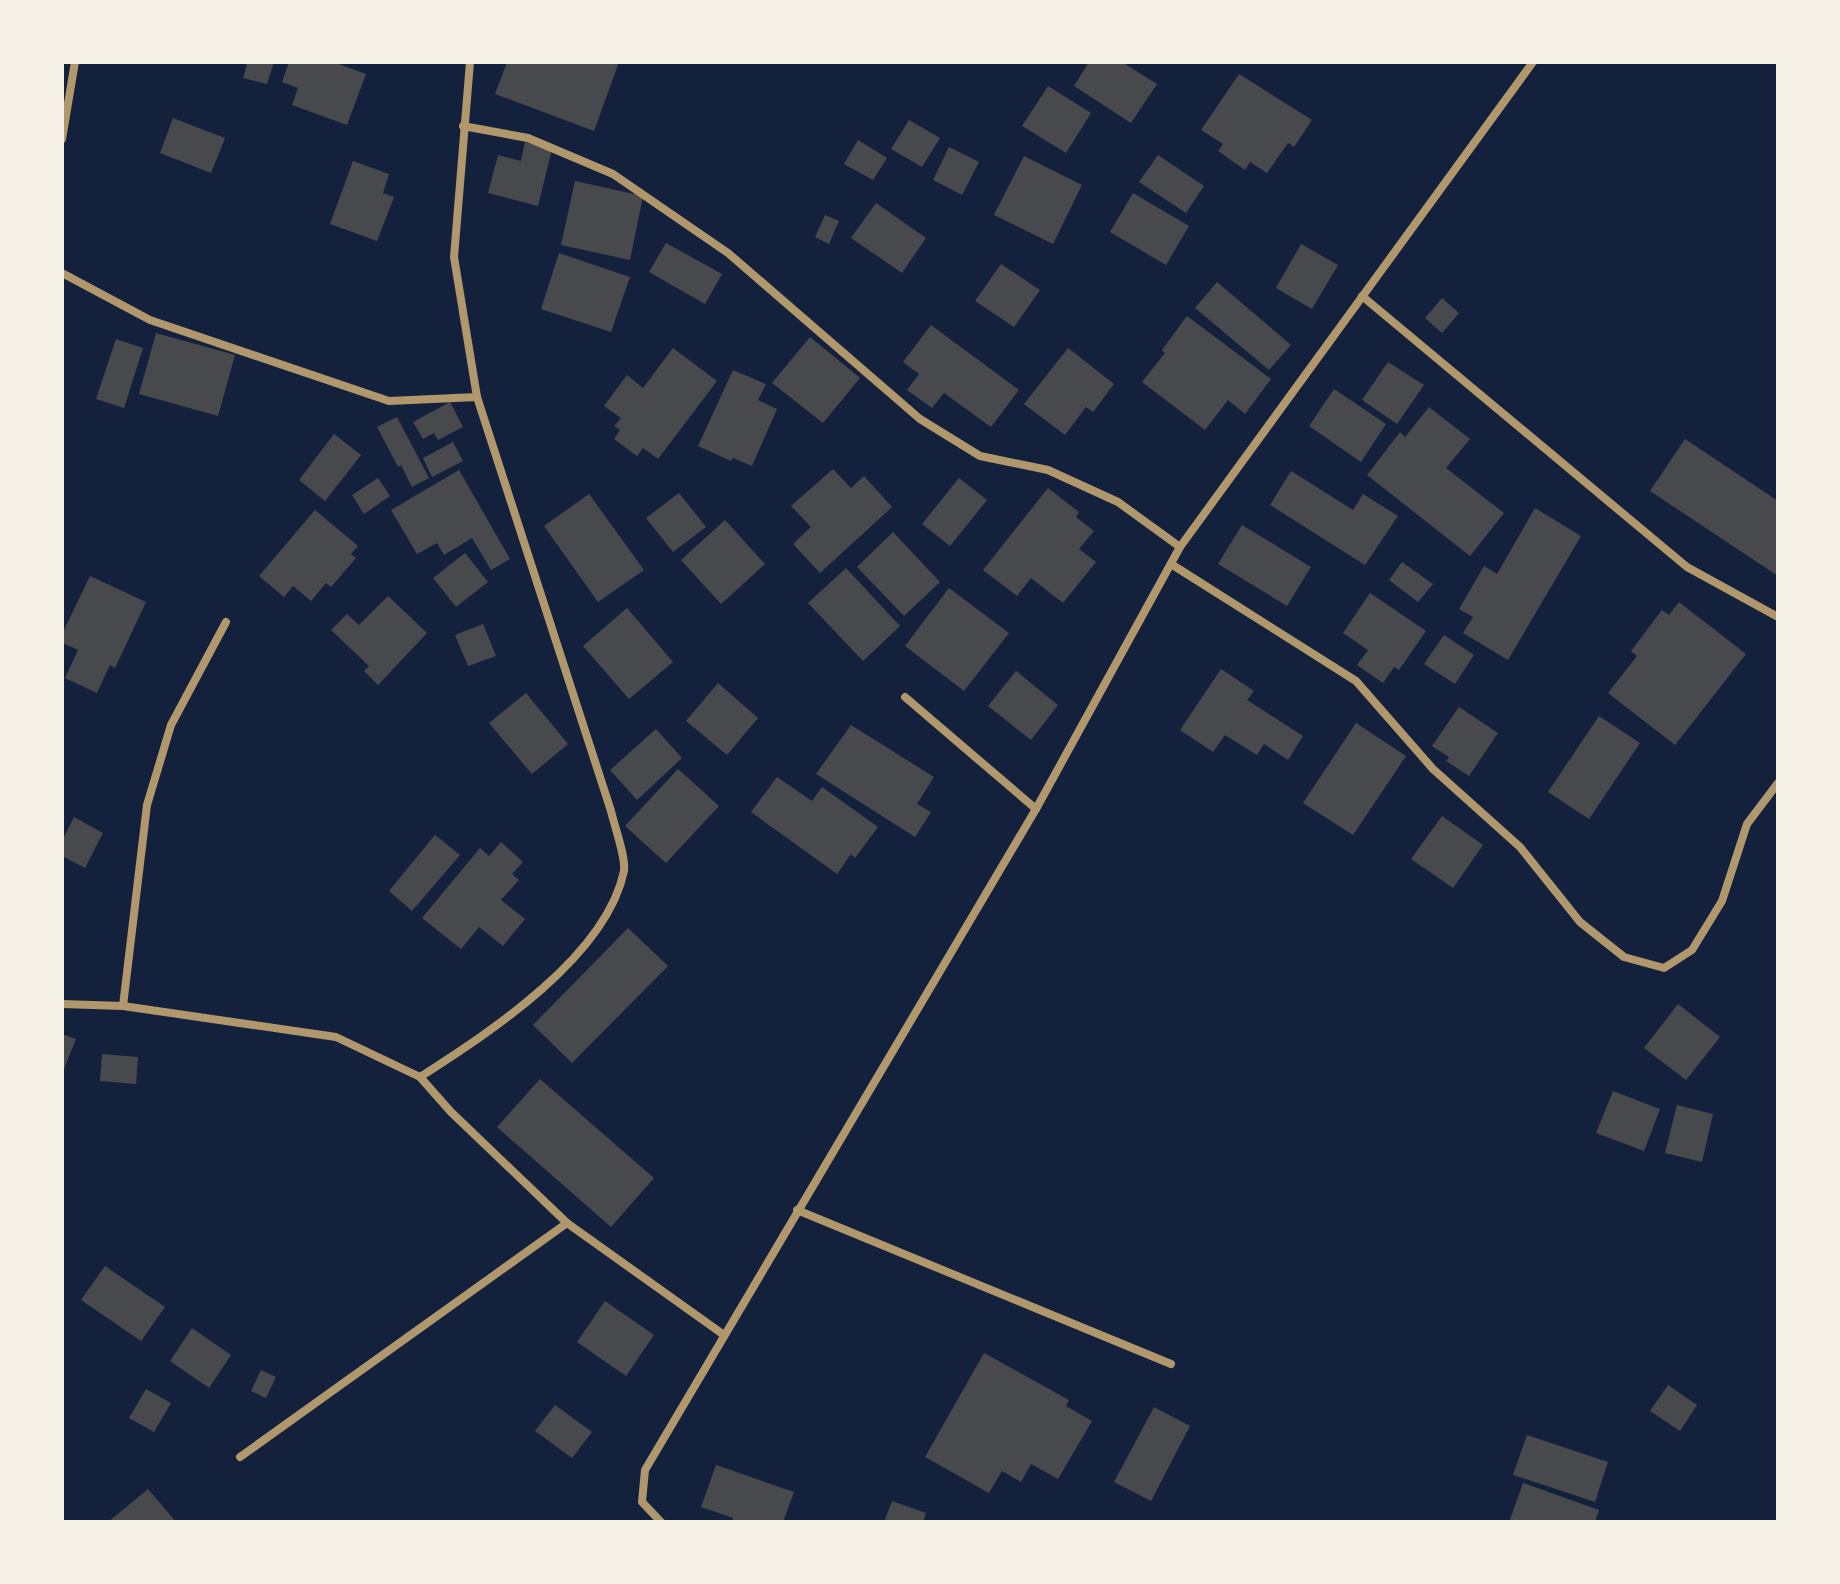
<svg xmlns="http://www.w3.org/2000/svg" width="1840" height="1584" font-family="Signika,sans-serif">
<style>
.building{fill:#48494c}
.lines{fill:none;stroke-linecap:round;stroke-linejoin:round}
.minor{stroke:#b1986c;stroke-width:8}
</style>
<rect width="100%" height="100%" fill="#14213d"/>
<g class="building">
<path d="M 274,62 L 267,84 L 243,78 L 247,65 L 240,62 Z"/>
<path d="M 289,62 L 333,62 L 366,74 L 347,125 L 292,105 L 298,88 L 282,82 Z"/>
<path d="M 507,62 L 619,62 L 594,131 L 495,94 Z"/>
<path d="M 1089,62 L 1122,62 L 1157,84 L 1131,123 L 1074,86 Z"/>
<path d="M 1239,74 L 1312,120 L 1294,147 L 1288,143 L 1267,173 L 1250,162 L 1245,170 L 1218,151 L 1223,144 L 1201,130 Z"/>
<path d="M 1048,86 L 1091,113 L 1066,153 L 1022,126 Z"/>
<path d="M 173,118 L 225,138 L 211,173 L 160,153 Z"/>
<path d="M 909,120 L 940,138 L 922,167 L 891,149 Z"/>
<path d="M 858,140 L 887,158 L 873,180 L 844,164 Z"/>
<path d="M 525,142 L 552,149 L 538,206 L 488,193 L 498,155 L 521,161 Z"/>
<path d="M 949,147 L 979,162 L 962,195 L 933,180 Z"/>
<path d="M 1158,155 L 1204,186 L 1186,213 L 1139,182 Z"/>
<path d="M 1024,156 L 1082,185 L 1053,244 L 994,215 Z"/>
<path d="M 353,161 L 389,174 L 383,193 L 394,197 L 377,241 L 330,224 Z"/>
<path d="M 575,181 L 643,196 L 630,260 L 561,245 Z"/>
<path d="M 1133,193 L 1189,226 L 1166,265 L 1110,232 Z"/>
<path d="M 876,203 L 926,238 L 902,273 L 851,238 Z"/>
<path d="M 825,215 L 839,221 L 829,244 L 815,237 Z"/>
<path d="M 666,243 L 722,274 L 705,304 L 649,272 Z"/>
<path d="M 1301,244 L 1338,265 L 1312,309 L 1276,288 Z"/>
<path d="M 559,253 L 630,277 L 611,332 L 541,309 Z"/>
<path d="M 1001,264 L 1040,290 L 1014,327 L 975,301 Z"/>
<path d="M 1217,282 L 1291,345 L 1269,370 L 1195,308 Z"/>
<path d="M 1442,298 L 1459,313 L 1442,333 L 1425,318 Z"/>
<path d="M 1187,316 L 1271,379 L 1245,414 L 1228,400 L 1205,430 L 1142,382 L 1165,353 L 1162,350 Z"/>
<path d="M 931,325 L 1019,390 L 991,427 L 944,393 L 932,408 L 907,390 L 919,374 L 903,362 Z"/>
<path d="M 156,333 L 235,355 L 218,416 L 139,394 Z"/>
<path d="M 810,337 L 860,378 L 823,423 L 772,383 Z"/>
<path d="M 116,339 L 143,348 L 124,408 L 96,399 Z"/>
<path d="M 673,348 L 717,381 L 658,459 L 643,448 L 637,456 L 614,439 L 620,430 L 614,426 L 621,418 L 604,406 L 627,375 L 643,388 Z"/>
<path d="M 1068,348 L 1114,384 L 1093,412 L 1086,407 L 1065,435 L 1024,404 Z"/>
<path d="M 1388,362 L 1424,385 L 1397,424 L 1362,400 Z"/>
<path d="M 733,370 L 766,384 L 758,400 L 777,409 L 752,466 L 733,458 L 731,461 L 698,446 Z"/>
<path d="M 1334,389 L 1386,424 L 1361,462 L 1309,426 Z"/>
<path d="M 450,402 L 463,427 L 438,440 L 434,433 L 423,439 L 413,422 Z"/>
<path d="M 1429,407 L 1470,439 L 1446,468 L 1504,513 L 1470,556 L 1367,475 L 1400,432 L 1405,437 Z"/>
<path d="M 397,417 L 429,478 L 412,487 L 401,465 L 398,467 L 377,427 Z"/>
<path d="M 334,434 L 361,455 L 325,501 L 299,480 Z"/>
<path d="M 1685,439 L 1778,501 L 1778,576 L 1650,491 Z"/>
<path d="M 453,442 L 463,461 L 432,477 L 423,458 Z"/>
<path d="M 833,469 L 851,488 L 864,476 L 892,507 L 820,573 L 793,544 L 811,527 L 791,506 Z"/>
<path d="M 459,470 L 510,559 L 491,570 L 472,538 L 444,555 L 437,543 L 417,554 L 391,510 Z"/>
<path d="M 1291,471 L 1353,510 L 1363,494 L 1398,516 L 1365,565 L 1270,505 Z"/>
<path d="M 378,478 L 390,496 L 364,514 L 352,495 Z"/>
<path d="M 959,478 L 987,500 L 950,546 L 922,524 Z"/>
<path d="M 1048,488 L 1079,512 L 1076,517 L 1094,531 L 1079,549 L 1096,562 L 1063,603 L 1031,578 L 1017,596 L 983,570 Z"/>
<path d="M 679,493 L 706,527 L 673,552 L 646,518 Z"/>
<path d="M 589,494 L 644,570 L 598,602 L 544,526 Z"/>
<path d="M 1535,508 L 1581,536 L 1508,660 L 1463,633 L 1473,617 L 1459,609 L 1484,566 L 1497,574 Z"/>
<path d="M 315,510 L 358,546 L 351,554 L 356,558 L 331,587 L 326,583 L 311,601 L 293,586 L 284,597 L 259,576 Z"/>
<path d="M 725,520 L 765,564 L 721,604 L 681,560 Z"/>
<path d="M 1242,525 L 1311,567 L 1287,606 L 1218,564 Z"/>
<path d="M 893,532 L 940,582 L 904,616 L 857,567 Z"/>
<path d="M 465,553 L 488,582 L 456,607 L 433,578 Z"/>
<path d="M 1402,562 L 1433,584 L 1418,602 L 1389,580 Z"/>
<path d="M 846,568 L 900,626 L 863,661 L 808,603 Z"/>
<path d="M 90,576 L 146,602 L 115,668 L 110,665 L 97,693 L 65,678 L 78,650 L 62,643 L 62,634 Z"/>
<path d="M 949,588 L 1009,633 L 964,691 L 905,646 Z"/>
<path d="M 1370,593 L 1426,631 L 1399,670 L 1394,667 L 1383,683 L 1357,665 L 1368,650 L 1343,633 Z"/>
<path d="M 388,596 L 427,633 L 378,685 L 364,671 L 369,666 L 331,630 L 347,614 L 359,625 Z"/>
<path d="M 1679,602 L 1746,654 L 1675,745 L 1608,693 L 1637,656 L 1631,651 L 1662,610 L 1669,615 Z"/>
<path d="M 627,608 L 673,662 L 629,699 L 583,646 Z"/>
<path d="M 483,624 L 496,656 L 468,666 L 455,635 Z"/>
<path d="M 1444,635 L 1474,655 L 1455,684 L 1424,664 Z"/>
<path d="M 1221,669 L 1254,691 L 1247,700 L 1303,736 L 1288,760 L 1264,744 L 1257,755 L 1225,735 L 1213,752 L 1180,730 Z"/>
<path d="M 1016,671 L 1058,705 L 1031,740 L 988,706 Z"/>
<path d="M 718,683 L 758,718 L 727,755 L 686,721 Z"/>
<path d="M 526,693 L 568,744 L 532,774 L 489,723 Z"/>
<path d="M 1459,707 L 1498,733 L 1469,776 L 1446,761 L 1449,757 L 1432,746 Z"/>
<path d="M 1599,716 L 1640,743 L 1589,819 L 1548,792 Z"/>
<path d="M 1356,723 L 1406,756 L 1353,835 L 1303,803 Z"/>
<path d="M 851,725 L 934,777 L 917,804 L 931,812 L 915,837 L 816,774 Z"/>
<path d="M 656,729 L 682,758 L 637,800 L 610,770 Z"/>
<path d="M 678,769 L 719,806 L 666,863 L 625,826 Z"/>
<path d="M 777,777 L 812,801 L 822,787 L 878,827 L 855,858 L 851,854 L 837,874 L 751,812 Z"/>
<path d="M 1442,816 L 1483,845 L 1453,888 L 1411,859 Z"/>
<path d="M 74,817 L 103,833 L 85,868 L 62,856 L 62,841 Z"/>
<path d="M 435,835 L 460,855 L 412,911 L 389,891 Z"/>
<path d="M 501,842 L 523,862 L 512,874 L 519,880 L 501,900 L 525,919 L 503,946 L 479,927 L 461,949 L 422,918 L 480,848 L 489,856 Z"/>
<path d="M 628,928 L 668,966 L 572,1063 L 533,1025 Z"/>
<path d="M 1678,1004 L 1720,1037 L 1686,1080 L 1644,1048 Z"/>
<path d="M 62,1034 L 76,1039 L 62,1074 Z"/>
<path d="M 102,1054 L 138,1057 L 136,1084 L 100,1081 Z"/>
<path d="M 540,1079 L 654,1178 L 611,1227 L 497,1127 Z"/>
<path d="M 1613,1091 L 1660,1109 L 1644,1151 L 1596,1133 Z"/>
<path d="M 1677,1105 L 1713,1114 L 1702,1162 L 1665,1153 Z"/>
<path d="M 105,1266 L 165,1307 L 141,1341 L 81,1300 Z"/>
<path d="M 605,1301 L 654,1335 L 626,1376 L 577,1342 Z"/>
<path d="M 192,1328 L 231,1355 L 209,1388 L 170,1361 Z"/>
<path d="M 984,1353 L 1069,1400 L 1066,1406 L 1092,1421 L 1058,1479 L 1031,1464 L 1021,1482 L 1002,1471 L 989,1493 L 925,1457 Z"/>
<path d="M 261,1370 L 276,1377 L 266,1398 L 251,1391 Z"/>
<path d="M 1668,1385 L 1697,1405 L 1680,1431 L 1650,1411 Z"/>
<path d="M 146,1389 L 171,1403 L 154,1432 L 129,1418 Z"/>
<path d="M 555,1405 L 592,1432 L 572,1458 L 535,1431 Z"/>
<path d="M 1154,1407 L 1190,1426 L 1151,1501 L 1114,1482 Z"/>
<path d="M 1527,1435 L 1608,1462 L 1595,1502 L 1513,1475 Z"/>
<path d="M 716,1465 L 794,1492 L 783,1522 L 732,1522 L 733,1518 L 701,1507 Z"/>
<path d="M 1523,1483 L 1599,1510 L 1595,1522 L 1509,1522 Z"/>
<path d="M 148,1489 L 176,1522 L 108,1522 Z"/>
<path d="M 892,1501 L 926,1513 L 923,1522 L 884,1522 Z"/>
</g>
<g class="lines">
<g class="minor">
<path d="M 463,126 L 528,138 L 613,174 L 728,253 L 920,419 L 980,456 L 1048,470 L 1118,502 L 1180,547"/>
<path d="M 62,139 L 75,62"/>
<path d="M 62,273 L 150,320 L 389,401 L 477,397"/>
<path d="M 1362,296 L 1687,567 L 1778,617"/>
<path d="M 1171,564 L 1356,681 L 1433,769 L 1520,847 L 1580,922 L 1624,957 L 1664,968 L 1692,950 L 1722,901 L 1747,824 L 1778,783"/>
<path d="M 905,697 L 1036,809"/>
<path d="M 62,1004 L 123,1006 L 336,1037 L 420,1077 C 490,1032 606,957 624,871 C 626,857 614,825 611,811 L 477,397 L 454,257 L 470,62"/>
<path d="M 123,1006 L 147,805 L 171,725 L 226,622"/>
<path d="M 420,1077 L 451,1112 L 567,1223 L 724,1335"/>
<path d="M 797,1210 L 1171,1364"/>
<path d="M 240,1457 L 567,1223"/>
<path d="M 661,1522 L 642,1502 L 645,1470 L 1036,809 L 1180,547 L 1533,62"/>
</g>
</g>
<rect width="1840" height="1584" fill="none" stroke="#f6f1e7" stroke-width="128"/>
</svg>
